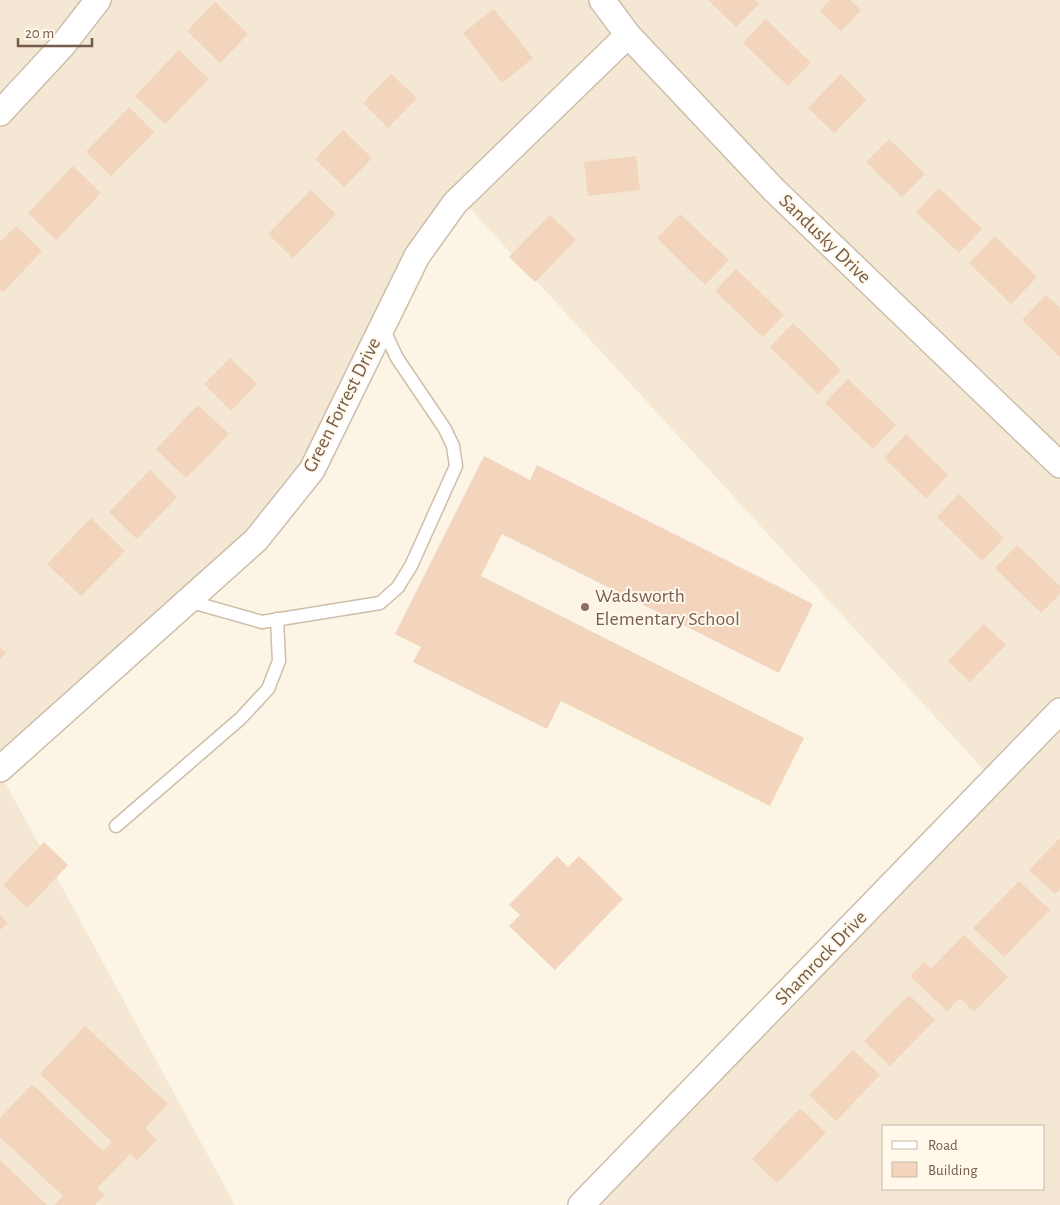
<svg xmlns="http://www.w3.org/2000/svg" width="1060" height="1205" font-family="'Alegreya Sans',sans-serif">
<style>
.residential{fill:#f4e7d3;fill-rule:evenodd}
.building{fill:#f2d5bc}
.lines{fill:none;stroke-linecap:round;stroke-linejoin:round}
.service-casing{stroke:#cebdab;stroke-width:15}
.minor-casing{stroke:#cebdab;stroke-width:28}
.service{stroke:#fff;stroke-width:12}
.minor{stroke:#fff;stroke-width:25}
.education-dot{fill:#8d6e63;stroke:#fff8eb;stroke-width:2}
.labels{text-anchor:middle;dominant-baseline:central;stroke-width:4;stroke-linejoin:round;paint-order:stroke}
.street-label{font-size:20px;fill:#755c4a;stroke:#fff8eb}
.education-label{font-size:20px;fill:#785e54;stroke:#fff8eb;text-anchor:start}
</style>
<rect width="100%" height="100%" fill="#fcf5e5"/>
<g class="residential">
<path d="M 0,0 L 1060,0 L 1060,1205 L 570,1205 L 993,780 L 466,204 L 398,273 L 288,505 L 0,760 ZM 884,1126 L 1044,1126 L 1044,1189 L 884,1189 Z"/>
<path d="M 0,773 L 151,1051 L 235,1205 L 0,1205 Z"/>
</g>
<g class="building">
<path d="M 708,0 L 755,0 L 759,4 L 736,27 Z"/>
<path d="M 830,0 L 850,0 L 861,10 L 841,31 L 820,11 Z"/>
<path d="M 215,2 L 248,34 L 220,63 L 187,31 Z"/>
<path d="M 494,9 L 533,58 L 502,83 L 463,33 Z"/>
<path d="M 766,19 L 811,63 L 788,86 L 743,43 Z"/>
<path d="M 179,50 L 209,79 L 165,124 L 135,96 Z"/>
<path d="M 391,74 L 417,98 L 388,128 L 363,103 Z"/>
<path d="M 841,74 L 866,100 L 834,133 L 808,108 Z"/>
<path d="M 129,107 L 154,132 L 111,176 L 86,152 Z"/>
<path d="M 343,130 L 372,158 L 344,187 L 315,159 Z"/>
<path d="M 889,139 L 925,174 L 902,197 L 866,162 Z"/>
<path d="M 636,156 L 640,190 L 588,196 L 584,162 Z"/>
<path d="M 73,166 L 101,193 L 56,240 L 28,213 Z"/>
<path d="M 939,188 L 982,229 L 959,253 L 916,212 Z"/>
<path d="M 311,190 L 336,214 L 293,258 L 268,234 Z"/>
<path d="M 680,214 L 729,260 L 705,285 L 657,238 Z"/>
<path d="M 550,215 L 576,240 L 535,282 L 509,257 Z"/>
<path d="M 16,226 L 42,251 L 3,292 L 0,290 L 0,242 Z"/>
<path d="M 995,236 L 1037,277 L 1011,304 L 969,263 Z"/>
<path d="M 736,269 L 784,315 L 763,337 L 715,291 Z"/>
<path d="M 1046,295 L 1060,308 L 1060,357 L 1022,320 Z"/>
<path d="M 793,323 L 841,370 L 818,394 L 770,347 Z"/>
<path d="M 230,358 L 257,384 L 231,411 L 204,384 Z"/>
<path d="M 848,379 L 896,425 L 873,449 L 825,403 Z"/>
<path d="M 198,405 L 229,434 L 186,478 L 156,449 Z"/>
<path d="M 906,434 L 948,475 L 926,498 L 884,458 Z"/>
<path d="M 484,456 L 530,480 L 537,465 L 813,604 L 779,673 L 502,534 L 481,576 L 804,738 L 770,806 L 561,701 L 547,729 L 413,662 L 421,647 L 395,634 Z"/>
<path d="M 150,470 L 177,497 L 137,539 L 109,512 Z"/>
<path d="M 959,494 L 1004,538 L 982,561 L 937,517 Z"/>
<path d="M 91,518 L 125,551 L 81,596 L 47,564 Z"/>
<path d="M 1017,545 L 1060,586 L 1060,594 L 1041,613 L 995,568 Z"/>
<path d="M 984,624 L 1006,645 L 970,682 L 948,661 Z"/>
<path d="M 0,648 L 6,653 L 0,659 Z"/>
<path d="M 1060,838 L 1060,889 L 1055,894 L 1029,870 Z"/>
<path d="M 44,842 L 68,865 L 27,908 L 3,885 Z"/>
<path d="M 557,856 L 568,867 L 579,856 L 623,899 L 555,970 L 509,926 L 520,915 L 509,905 Z"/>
<path d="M 1019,881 L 1050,910 L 1004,957 L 973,928 Z"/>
<path d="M 0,915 L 8,923 L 0,930 Z"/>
<path d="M 964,935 L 1008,977 L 974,1012 L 960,998 L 947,1011 L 910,976 L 924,962 L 931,969 Z"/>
<path d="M 909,995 L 935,1020 L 890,1066 L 864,1041 Z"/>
<path d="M 85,1026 L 168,1104 L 145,1128 L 157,1140 L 137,1160 L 130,1154 L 97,1188 L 105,1195 L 95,1205 L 54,1205 L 63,1196 L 0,1137 L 0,1118 L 32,1084 L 103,1151 L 112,1142 L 40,1074 Z"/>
<path d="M 853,1050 L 880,1075 L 836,1121 L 809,1095 Z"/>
<path d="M 800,1108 L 826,1133 L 777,1183 L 752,1159 Z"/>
<path d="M 0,1160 L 47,1205 L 0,1205 Z"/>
</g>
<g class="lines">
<defs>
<g id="service">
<path d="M 188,601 L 262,622 L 380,603 L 398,587 L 411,566 L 456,466 L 453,446 L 445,429 L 397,358 L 382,326"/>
<path d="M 116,826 L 240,719 L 268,689 L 279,661 L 277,619"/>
</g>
<g id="minor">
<path d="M 602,0 L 628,35 L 774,190 L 1060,465"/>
<path d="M 0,113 L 63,45 L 98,0"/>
<path d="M 0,769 L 256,540 L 312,470 L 417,256 L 455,203 L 628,35"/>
<path d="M 581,1205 L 1060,711"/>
</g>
</defs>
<use href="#service" class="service-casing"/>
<use href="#minor" class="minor-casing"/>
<use href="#service" class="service"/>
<use href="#minor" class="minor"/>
</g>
<circle class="education-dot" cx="585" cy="607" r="5"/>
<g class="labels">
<g class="street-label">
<text transform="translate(825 239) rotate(44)">Sandusky Drive</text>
<text transform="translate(342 405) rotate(-63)">Green Forrest Drive</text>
<text transform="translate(821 958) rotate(-46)">Shamrock Drive</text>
</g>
<g class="education-label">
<text x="595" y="596">Wadsworth<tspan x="595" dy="23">Elementary School</tspan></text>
</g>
</g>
<rect x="882" y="1125" width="162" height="65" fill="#fff8eb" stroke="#c8baab"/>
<rect x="892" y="1141" width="25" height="8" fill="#ffffff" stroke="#c8baab"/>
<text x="928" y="1150" font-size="15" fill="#755c4a">Road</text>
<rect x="892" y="1162" width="25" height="15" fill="#f2d5bc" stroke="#c8baab"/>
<text x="928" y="1175" font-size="15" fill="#755c4a">Building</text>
<path d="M18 38v8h74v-8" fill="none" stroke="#755c4a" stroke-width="2.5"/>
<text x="25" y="38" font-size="15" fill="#755c4a" stroke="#fff8eb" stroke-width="4" paint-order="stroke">20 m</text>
</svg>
